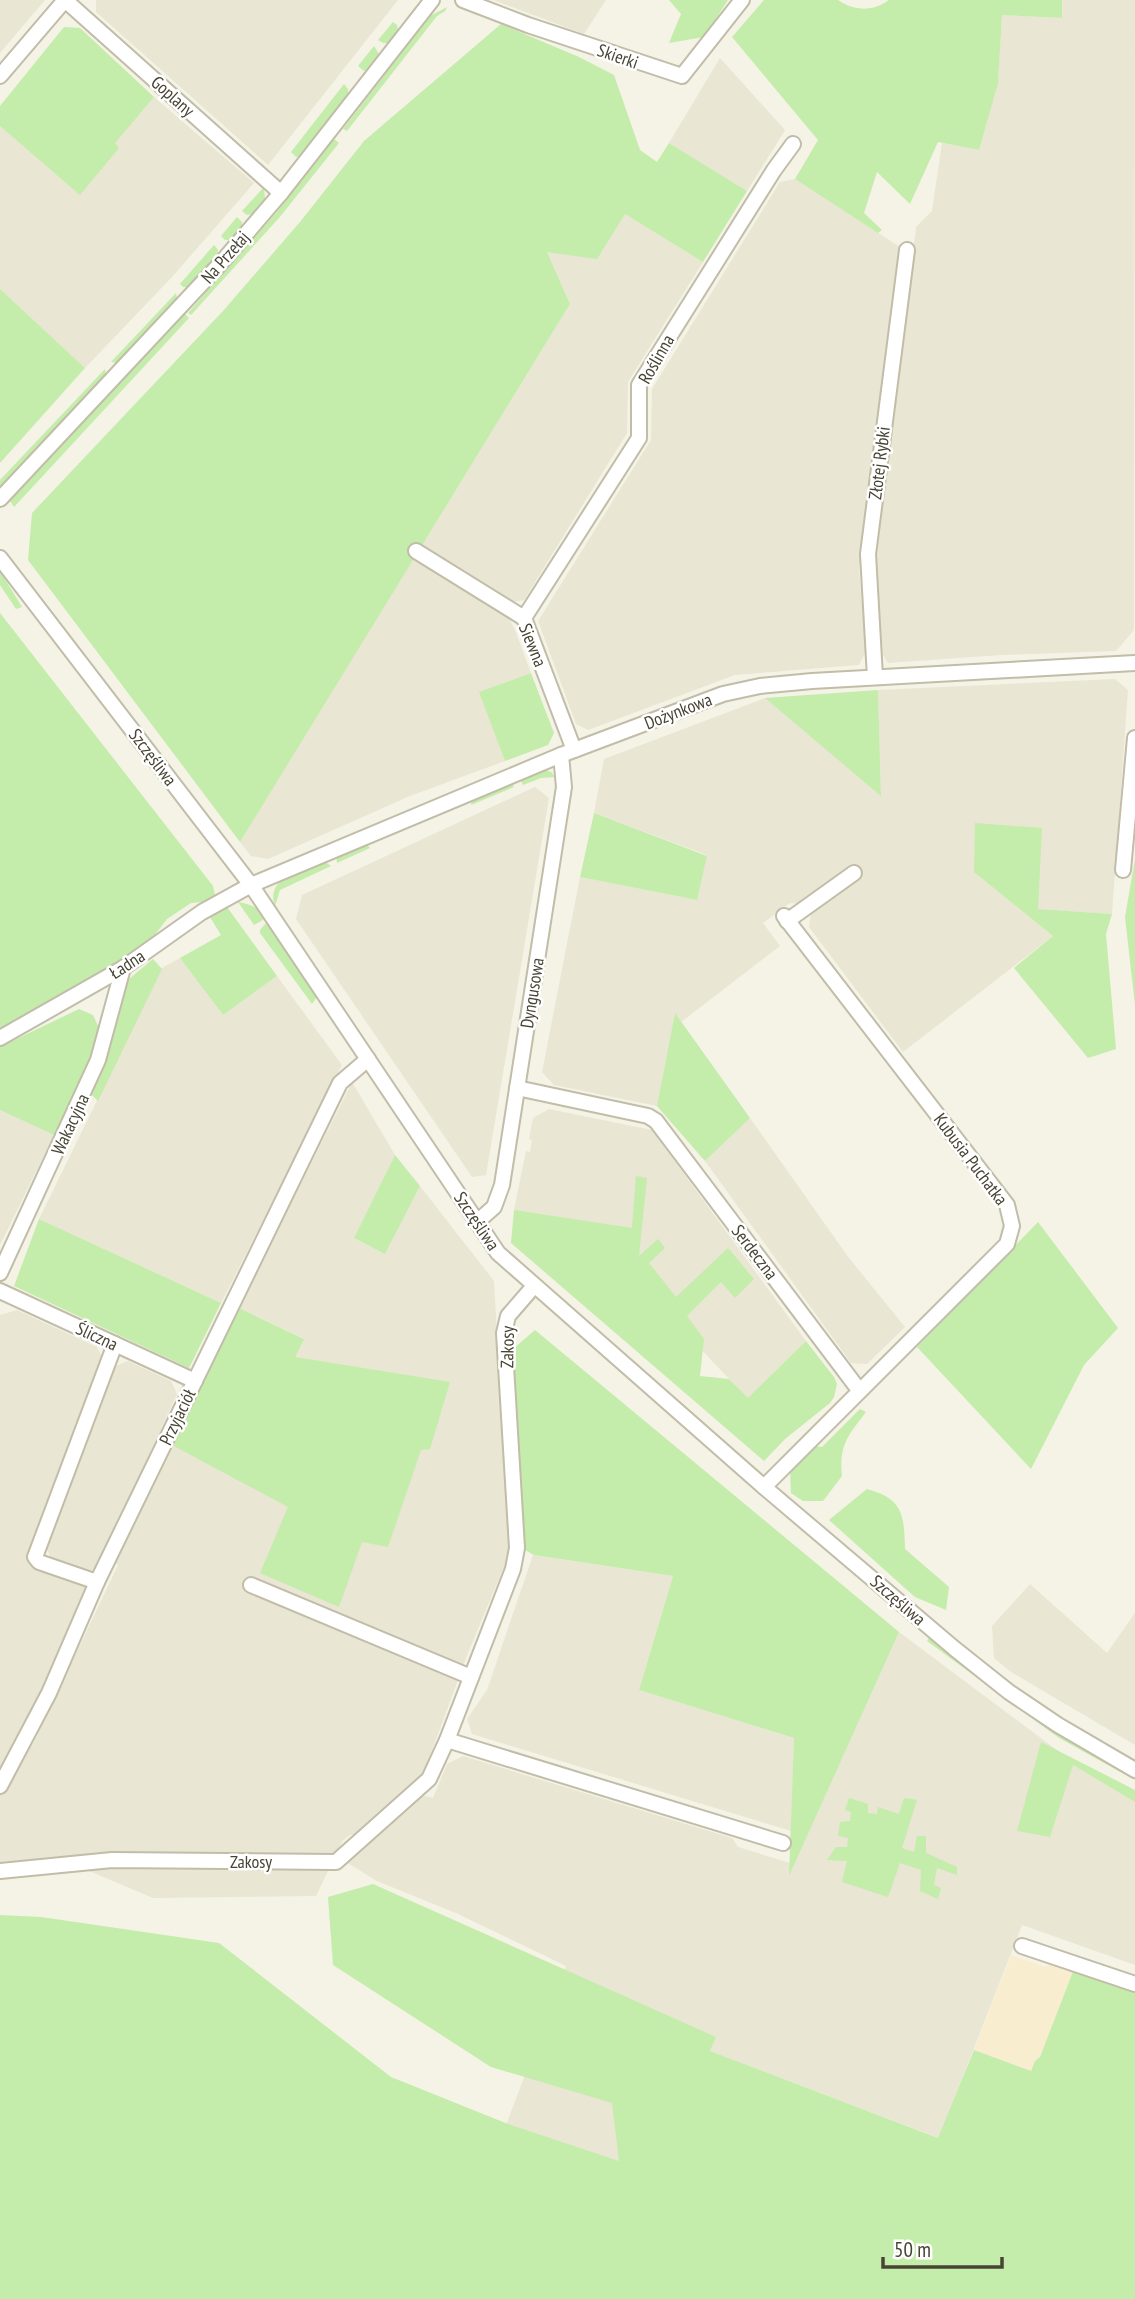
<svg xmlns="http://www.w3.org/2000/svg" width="1135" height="2299" font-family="'PT Sans Narrow',sans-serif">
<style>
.residential{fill:#e9e6d3}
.commercial{fill:#f8eecf}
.green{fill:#c4ecab}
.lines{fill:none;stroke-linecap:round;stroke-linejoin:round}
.street-casing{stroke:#c1bda8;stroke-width:18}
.street{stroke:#fff;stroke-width:14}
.labels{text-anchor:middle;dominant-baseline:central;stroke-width:5;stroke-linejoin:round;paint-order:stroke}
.street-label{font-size:18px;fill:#484434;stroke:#fff}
</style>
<rect width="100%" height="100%" fill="#f4f3e6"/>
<g class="residential">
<path d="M 0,0 L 45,0 L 0,53 Z"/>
<path d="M 96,0 L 398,0 L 268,165 L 96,12 Z"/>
<path d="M 493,0 L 606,0 L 584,34 Z"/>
<path d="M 1062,0 L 1135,0 L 1134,630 L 1116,651 L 1001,655 L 888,663 L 880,650 L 875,568 L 916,227 L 932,211 L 942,143 L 979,150 L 998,84 L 1002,15 L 1061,18 Z"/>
<path d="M 720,58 L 785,130 L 747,191 L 669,143 Z"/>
<path d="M 154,97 L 254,183 L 172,277 L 85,368 L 0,289 L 0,126 L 80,194 L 119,148 L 114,143 Z"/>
<path d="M 795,179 L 900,247 L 859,570 L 866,651 L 859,665 L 735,675 L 588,730 L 576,724 L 538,621 L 651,440 L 652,389 L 780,182 Z"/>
<path d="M 625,214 L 703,262 L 628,382 L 627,433 L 524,600 L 514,602 L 422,545 L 570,304 L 547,252 Z"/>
<path d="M 414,557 L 507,614 L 515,630 L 531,673 L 480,692 L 505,761 L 410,796 L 268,859 L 251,856 L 240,842 Z"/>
<path d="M 1115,679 L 1128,690 L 1112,914 L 1038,909 L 974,872 L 1053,936 L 903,1052 L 809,927 L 811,914 L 861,877 L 861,867 L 853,867 L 803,904 L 790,903 L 763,923 L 780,946 L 681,1022 L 675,1014 L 657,1106 L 554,1085 L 542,1072 L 580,877 L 697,900 L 707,855 L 594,813 L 604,759 L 765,698 L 881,795 L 878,690 Z"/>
<path d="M 535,787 L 549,798 L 486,1175 L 472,1177 L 296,919 L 302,895 Z"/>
<path d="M 180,958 L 223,1015 L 277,976 L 342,1065 L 221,1303 L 39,1219 L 162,968 Z"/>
<path d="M 352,1082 L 395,1155 L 354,1238 L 385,1254 L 420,1186 L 494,1281 L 510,1552 L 468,1653 L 421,1780 L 358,1834 L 350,1835 L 343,1840 L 316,1896 L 153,1898 L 61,1859 L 0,1865 L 0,1793 L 22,1749 L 32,1746 L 118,1565 L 114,1562 L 172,1445 L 364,1538 L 294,1357 L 303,1338 L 239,1308 Z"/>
<path d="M 549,1109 L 652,1130 L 806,1341 L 748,1399 L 631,1275 L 514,1210 L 526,1151 L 530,1152 L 532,1140 L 529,1139 L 533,1118 Z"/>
<path d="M 0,1110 L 54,1135 L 0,1245 Z"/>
<path d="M 750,1118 L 849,1258 L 905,1327 L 867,1364 L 851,1363 L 705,1161 Z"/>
<path d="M 17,1310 L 97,1347 L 103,1360 L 26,1560 L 90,1585 L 47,1680 L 16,1737 L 0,1772 L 0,1315 Z"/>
<path d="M 128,1361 L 171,1381 L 177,1394 L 98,1568 L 83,1572 L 52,1561 L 45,1545 L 113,1367 Z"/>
<path d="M 533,1555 L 673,1576 L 639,1690 L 794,1738 L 791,1831 L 472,1734 L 467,1719 L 487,1690 Z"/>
<path d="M 1030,1584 L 1107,1653 L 1135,1613 L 1135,1745 L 1011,1672 L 994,1658 L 992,1626 Z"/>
<path d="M 899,1632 L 1073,1762 L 1073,1765 L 1135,1802 L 1135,1965 L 1022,1925 L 939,2138 L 710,2051 L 716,2036 L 632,2166 L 506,2125 L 566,1966 L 458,1914 L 377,1881 L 346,1862 L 422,1795 L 433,1798 L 447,1764 L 463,1756 L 732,1838 L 738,1847 L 790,1863 L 790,1873 Z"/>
</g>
<path class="commercial" d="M 1011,1955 L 1045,1967 L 1057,1962 L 1074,1969 L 1040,2058 L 1035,2061 L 1031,2071 L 974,2050 Z"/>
<g class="green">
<path d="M 669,0 L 728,0 L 704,37 L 669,43 L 681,14 Z"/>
<path d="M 764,0 L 838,0 C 854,11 873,12 889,0 L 1062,0 L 1062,18 L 1002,15 L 998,84 L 979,150 L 938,142 L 910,204 L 877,172 L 864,213 L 882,230 L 878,233 L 795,179 L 818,140 L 732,37 Z"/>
<path d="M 447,7 L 445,11 L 437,16 L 347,131 L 343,129 L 430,16 Z"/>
<path d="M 393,22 L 397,25 L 398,30 L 388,43 L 383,43 L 378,40 Z"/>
<path d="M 501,24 L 579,57 L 614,75 L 640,150 L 657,162 L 669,143 L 747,191 L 703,262 L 625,214 L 597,259 L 547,252 L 570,304 L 240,842 L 28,560 L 32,513 L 223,311 L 300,222 L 364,141 Z"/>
<path d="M 64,27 L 80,28 L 154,97 L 115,143 L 119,148 L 80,195 L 0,126 L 0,106 Z"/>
<path d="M 374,46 L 379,54 L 367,70 L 364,71 L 358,66 Z"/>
<path d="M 344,84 L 348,89 L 348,94 L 300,156 L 296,157 L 291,152 Z"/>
<path d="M 334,139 L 339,143 L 279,218 L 191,315 L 188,313 L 276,213 Z"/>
<path d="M 264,187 L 265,199 L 253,214 L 247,215 L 242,211 Z"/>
<path d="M 237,217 L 242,222 L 242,227 L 230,240 L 225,240 L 221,236 Z"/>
<path d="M 214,245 L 218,250 L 217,255 L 188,287 L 183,287 L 180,284 Z"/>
<path d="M 0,289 L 85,368 L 0,463 Z"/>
<path d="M 176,293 L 177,299 L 118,363 L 111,362 Z"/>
<path d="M 185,314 L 189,318 L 14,507 L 10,501 Z"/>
<path d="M 105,369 L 106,375 L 0,487 L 0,480 Z"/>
<path d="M 0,571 L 22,607 L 16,609 L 0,585 Z"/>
<path d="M 0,613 L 213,886 L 215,895 L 205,902 L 191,903 L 167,919 L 151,940 L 70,991 L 0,1029 Z"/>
<path d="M 531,673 L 554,733 L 548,745 L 505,761 L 479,692 Z"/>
<path d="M 878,690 L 881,796 L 765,698 Z"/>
<path d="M 545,770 L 551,772 L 555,777 L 541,778 L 523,785 L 520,779 Z"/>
<path d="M 512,783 L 514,787 L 471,805 L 472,798 Z"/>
<path d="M 594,813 L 707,856 L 697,900 L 580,877 Z"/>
<path d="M 975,823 L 1042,828 L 1038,909 L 1112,914 L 1106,934 L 1116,1049 L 1088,1058 L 1014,968 L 1053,936 L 974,872 Z"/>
<path d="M 365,842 L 370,848 L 337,863 L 336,854 Z"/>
<path d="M 1135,859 L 1135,1005 L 1125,917 Z"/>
<path d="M 324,861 L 331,866 L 280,890 L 275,906 C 265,877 304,869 324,861 Z"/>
<path d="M 238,902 C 249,904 257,906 264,916 L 263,920 L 254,925 Z"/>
<path d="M 227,907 L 277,976 L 223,1015 L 180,958 L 221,935 L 210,917 Z"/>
<path d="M 266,923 L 269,924 L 317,997 L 312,1004 L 260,933 L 260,930 Z"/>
<path d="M 153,959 L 162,969 L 98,1101 L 92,1095 L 129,979 Z"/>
<path d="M 79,1009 L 93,1015 L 103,1037 L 54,1135 L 0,1110 L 0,1047 Z"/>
<path d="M 675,1013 L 750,1118 L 705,1161 L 657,1106 Z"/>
<path d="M 395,1155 L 420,1186 L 385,1254 L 354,1238 Z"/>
<path d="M 636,1176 L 647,1178 L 639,1256 L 658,1239 L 665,1248 L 649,1263 L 676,1297 L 728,1248 L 754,1279 L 735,1298 L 721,1282 L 687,1316 L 704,1339 L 700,1376 L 729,1379 L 748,1398 L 806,1341 L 834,1377 L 837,1384 L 834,1397 L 830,1403 L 785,1439 L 764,1461 L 511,1243 L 514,1210 L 632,1228 Z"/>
<path d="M 39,1219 L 221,1303 L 189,1368 L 14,1286 Z"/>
<path d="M 1038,1222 L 1118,1328 L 1084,1365 L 1031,1469 L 917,1347 Z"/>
<path d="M 239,1308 L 304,1339 L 295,1357 L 450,1382 L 430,1449 L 421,1450 L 388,1547 L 362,1542 L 339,1607 L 260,1573 L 288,1507 L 172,1445 Z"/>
<path d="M 535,1330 L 899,1632 L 789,1876 L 794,1738 L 639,1690 L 673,1576 L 534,1555 L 525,1550 L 513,1349 Z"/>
<path d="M 860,1409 L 866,1412 C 848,1436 839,1444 842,1476 L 823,1501 L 803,1501 L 791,1493 L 790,1470 L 814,1446 L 822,1447 Z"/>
<path d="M 867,1489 C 904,1499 904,1516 905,1549 L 949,1587 L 946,1610 L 915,1597 L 829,1520 Z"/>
<path d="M 929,1638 L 970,1671 L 1060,1735 L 1135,1777 L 1135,1780 L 1059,1738 L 927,1641 Z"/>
<path d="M 1041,1742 L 1135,1790 L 1135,1802 L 1073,1765 L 1050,1837 L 1017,1831 Z"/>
<path d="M 849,1798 L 868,1804 L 868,1813 L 877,1814 L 878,1807 L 899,1814 L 904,1798 L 917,1800 L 902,1848 L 914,1852 L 917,1836 L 926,1836 L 926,1853 L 957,1867 L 957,1875 L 937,1868 L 934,1885 L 941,1888 L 938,1899 L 920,1891 L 921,1870 L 900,1863 L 888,1897 L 842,1882 L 847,1861 L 827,1860 L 836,1847 L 847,1847 L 848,1838 L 838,1836 L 840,1822 L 850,1821 L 851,1812 L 845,1810 Z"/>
<path d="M 373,1884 L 716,2037 L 710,2051 L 938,2138 L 974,2050 L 1031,2071 L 1035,2061 L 1040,2057 L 1074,1969 L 1135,1992 L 1135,2299 L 0,2299 L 0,1915 L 41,1917 L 219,1943 L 391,2077 L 508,2124 L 619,2161 L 612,2103 L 491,2067 L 333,1965 L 328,1897 Z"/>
</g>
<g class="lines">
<defs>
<g id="street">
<path d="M 463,0 L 528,25 L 682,76 L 742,0"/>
<path d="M 0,76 L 65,0 L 281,193"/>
<path d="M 0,499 L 221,263 L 281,193 L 432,0"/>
<path d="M 416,551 L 524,618 L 574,750"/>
<path d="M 0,558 L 251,885 L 498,1253 L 764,1487 L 955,1649 L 1009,1692 L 1058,1725 L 1135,1770"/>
<path d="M 524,618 L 639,438 L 639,385 L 774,170 L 793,144"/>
<path d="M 875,677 L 868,554 L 907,250"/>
<path d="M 1123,870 L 1135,738"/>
<path d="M 787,921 L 854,873"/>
<path d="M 0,1038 L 123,968 L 202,912 L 251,885 L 561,755 L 723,694 L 760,686 L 812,681 L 1135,663"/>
<path d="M 517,1088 L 648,1116 L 656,1121 L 859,1390"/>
<path d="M 477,1222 L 494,1207 L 502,1185 L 564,787 L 561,755"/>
<path d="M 0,1273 L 98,1060 L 123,968"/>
<path d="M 0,1291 L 195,1381"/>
<path d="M 764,1487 L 1007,1244 L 1012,1226 L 1007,1205 L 784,916"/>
<path d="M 97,1582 L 39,1562 L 35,1557 L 115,1344"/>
<path d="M 251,1585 L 471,1677"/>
<path d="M 447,1740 L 783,1843"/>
<path d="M 0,1786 L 49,1693 L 97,1582 L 340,1083 L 368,1059"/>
<path d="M 0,1871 L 112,1860 L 336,1862 L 429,1779 L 447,1740 L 513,1569 L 517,1548 L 504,1333 L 508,1316 L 534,1286"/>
<path d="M 1022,1946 L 1135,1984"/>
</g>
</defs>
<use href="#street" class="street-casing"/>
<use href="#street" class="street"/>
</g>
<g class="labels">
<g class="street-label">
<text transform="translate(618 56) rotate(19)">Skierki</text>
<text transform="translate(173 96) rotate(42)">Goplany</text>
<text transform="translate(225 257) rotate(-49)">Na Przełaj</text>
<text transform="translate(656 359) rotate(-60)">Roślinna</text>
<text transform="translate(879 463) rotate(-83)">Złotej Rybki</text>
<text transform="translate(533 645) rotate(68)">Siewna</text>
<text transform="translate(678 711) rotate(-21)">Dożynkowa</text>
<text transform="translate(153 757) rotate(53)">Szczęśliwa</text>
<text transform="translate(127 964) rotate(-33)">Ładna</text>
<text transform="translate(532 993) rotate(-81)">Dyngusowa</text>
<text transform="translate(70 1124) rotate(-65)">Wakacyjna</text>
<text transform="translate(971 1159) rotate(53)">Kubusia Puchatka</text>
<text transform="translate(477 1221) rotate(56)">Szczęśliwa</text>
<text transform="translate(755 1252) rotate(53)">Serdeczna</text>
<text transform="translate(97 1336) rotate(25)">Śliczna</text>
<text transform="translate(507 1347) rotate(-89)">Zakosy</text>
<text transform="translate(177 1417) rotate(-64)">Przyjaciół</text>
<text transform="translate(898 1600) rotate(41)">Szczęśliwa</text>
<text x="251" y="1861">Zakosy</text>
</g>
</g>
<path d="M883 2257v10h119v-10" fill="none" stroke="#484434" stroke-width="3.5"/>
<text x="894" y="2257" font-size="21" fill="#484434" stroke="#ffffff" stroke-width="5" paint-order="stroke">50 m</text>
</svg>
